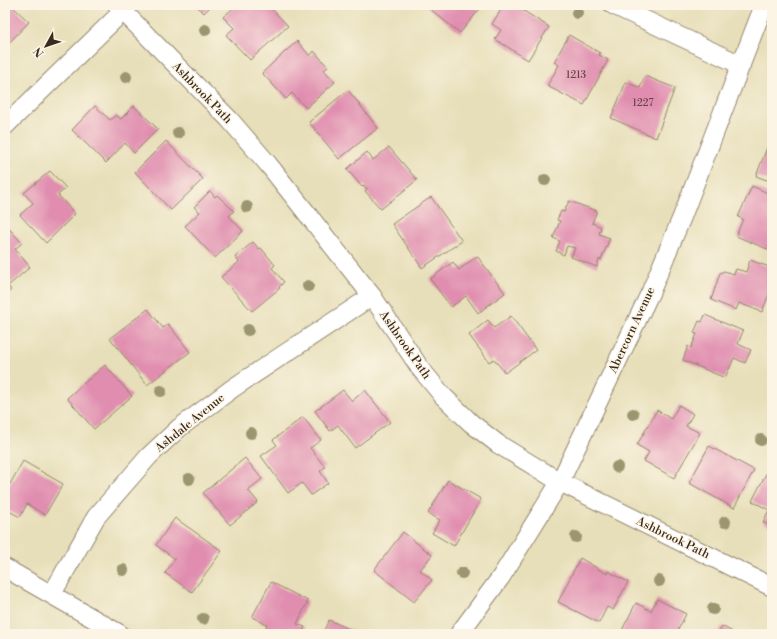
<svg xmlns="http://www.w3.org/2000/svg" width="777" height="639" font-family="'Libre Bodoni',serif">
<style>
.building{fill:#e08daf}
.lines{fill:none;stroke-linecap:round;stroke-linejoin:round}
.street-casing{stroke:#91846c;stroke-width:20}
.street{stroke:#fff;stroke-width:18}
.tree{fill:#9b9570}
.labels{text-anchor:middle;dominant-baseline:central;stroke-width:3;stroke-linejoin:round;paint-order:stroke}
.number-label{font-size:10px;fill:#644342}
.street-label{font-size:12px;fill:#3b2a1e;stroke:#fcf5e5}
</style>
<rect width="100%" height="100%" fill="#fcf5e5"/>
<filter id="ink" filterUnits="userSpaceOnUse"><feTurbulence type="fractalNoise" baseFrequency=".025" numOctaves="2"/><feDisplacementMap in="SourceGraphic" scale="8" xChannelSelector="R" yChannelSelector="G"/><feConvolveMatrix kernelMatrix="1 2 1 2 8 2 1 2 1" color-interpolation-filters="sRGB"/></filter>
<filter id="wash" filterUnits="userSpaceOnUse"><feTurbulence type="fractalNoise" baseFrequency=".012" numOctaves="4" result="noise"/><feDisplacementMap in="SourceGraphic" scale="16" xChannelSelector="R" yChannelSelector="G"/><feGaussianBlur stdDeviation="0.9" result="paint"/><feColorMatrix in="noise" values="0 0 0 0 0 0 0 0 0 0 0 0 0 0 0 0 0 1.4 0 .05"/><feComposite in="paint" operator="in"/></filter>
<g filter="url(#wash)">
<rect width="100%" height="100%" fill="#e7dfb9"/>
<g id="blocks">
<g class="building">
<path d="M 5,5 L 11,5 L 29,22 L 5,47 Z"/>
<path d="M 196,5 L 212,5 L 204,13 Z"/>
<path d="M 237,5 L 268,5 L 288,26 L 250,60 L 226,35 L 234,28 L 223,17 Z"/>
<path d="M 425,5 L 483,5 L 460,33 Z"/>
<path d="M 504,5 L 509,5 L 514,8 L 516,6 L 549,27 L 528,60 L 495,39 L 501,30 L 492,24 Z"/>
<path d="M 569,35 L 600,53 L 599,55 L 608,60 L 584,105 L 547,86 L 559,65 L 554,62 Z"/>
<path d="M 297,41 L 310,56 L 314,51 L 328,67 L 324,70 L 335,82 L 306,108 L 292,93 L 286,99 L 262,73 Z"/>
<path d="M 645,76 L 675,88 L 656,138 L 611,118 L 626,82 L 640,88 Z"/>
<path d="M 348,90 L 378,128 L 339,159 L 309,122 Z"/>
<path d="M 95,106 L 110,120 L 116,115 L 121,119 L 134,106 L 158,129 L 134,153 L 125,143 L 106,163 L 72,130 Z"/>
<path d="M 772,135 L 772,182 L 756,176 Z"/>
<path d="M 166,141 L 203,179 L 171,210 L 135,172 Z"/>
<path d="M 389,147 L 417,180 L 381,209 L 365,191 L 367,189 L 364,185 L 362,187 L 347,169 L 367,152 L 373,160 Z"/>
<path d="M 50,171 L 66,188 L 58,195 L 75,214 L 46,243 L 20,215 L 33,203 L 24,193 Z"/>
<path d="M 752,186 L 772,195 L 770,203 L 772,204 L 772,251 L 736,236 L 743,219 L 738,217 Z"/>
<path d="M 210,191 L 215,197 L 217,195 L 234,211 L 229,216 L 243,231 L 215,258 L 185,226 L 200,212 L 194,207 Z"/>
<path d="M 431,197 L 462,241 L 422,268 L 392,224 Z"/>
<path d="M 569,201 L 597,211 L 592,223 L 601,227 L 599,234 L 610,238 L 601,260 L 599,259 L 597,267 L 571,257 L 575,248 L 567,246 L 564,255 L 556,251 L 560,241 L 553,238 L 560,221 L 557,220 L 561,211 L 564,212 Z"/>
<path d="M 5,224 L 22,243 L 15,249 L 30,267 L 8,286 L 11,290 L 5,295 Z"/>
<path d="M 253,242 L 259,249 L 261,248 L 275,265 L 272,268 L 284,282 L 279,287 L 280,288 L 252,311 L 221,277 L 239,262 L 235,257 Z"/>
<path d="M 477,256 L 505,293 L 478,313 L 466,296 L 451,307 L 430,279 L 453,262 L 459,270 Z"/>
<path d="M 750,260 L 772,268 L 772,292 L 769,294 L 762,312 L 739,303 L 736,310 L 711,300 L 720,273 L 724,271 L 734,274 L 736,269 L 746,272 Z"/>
<path d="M 148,309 L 163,328 L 168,324 L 190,352 L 147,385 L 110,338 Z"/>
<path d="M 705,315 L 743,331 L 738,344 L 751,350 L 745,363 L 734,358 L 725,378 L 683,360 L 688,346 L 691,348 L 697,334 L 694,333 L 699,321 L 702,322 Z"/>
<path d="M 511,316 L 536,350 L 505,373 L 494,359 L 489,362 L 469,335 L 488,320 L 494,328 Z"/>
<path d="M 105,365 L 132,396 L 94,429 L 67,398 Z"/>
<path d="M 343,390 L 352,401 L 365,390 L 390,422 L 355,448 L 338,425 L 330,431 L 315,411 Z"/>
<path d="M 679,405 L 693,414 L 686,426 L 700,433 L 674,478 L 644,461 L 649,452 L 637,445 L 657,410 L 671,419 Z"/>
<path d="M 303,417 L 321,440 L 310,448 L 325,467 L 320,471 L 328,483 L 311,495 L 302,483 L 288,493 L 261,456 L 277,445 L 273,440 Z"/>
<path d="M 709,446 L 754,470 L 734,508 L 689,483 Z"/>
<path d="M 245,458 L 262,479 L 248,490 L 258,502 L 230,525 L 203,493 Z"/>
<path d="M 23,461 L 63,484 L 45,515 L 27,504 L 20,517 L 5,509 L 5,481 L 10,484 Z"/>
<path d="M 769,468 L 772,468 L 772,527 L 763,522 L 769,510 L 752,501 Z"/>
<path d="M 448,480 L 481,499 L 454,546 L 432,533 L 440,520 L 428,513 Z"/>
<path d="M 175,518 L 222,551 L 192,592 L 165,573 L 175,559 L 156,545 Z"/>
<path d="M 403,532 L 432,555 L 420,570 L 432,580 L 414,602 L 374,570 Z"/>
<path d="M 580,558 L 607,574 L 608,571 L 628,582 L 613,610 L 607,607 L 599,623 L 558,602 Z"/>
<path d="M 271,582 L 308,601 L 297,624 L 305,627 L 301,634 L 263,634 L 267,625 L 252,617 Z"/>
<path d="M 657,599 L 686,614 L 676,634 L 668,630 L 666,634 L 620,634 L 636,603 L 651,611 Z"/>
<path d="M 329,620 L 360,634 L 322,634 Z"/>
<path d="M 722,626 L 736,634 L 718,634 Z"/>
</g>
</g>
</g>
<g filter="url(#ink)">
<use href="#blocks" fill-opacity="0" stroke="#91846c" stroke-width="1"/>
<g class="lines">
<defs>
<g id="street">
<path d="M 117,5 L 229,119 L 268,164 L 372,296 L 420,368 L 443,396 L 471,423 L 498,444 L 560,482 L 772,587"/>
<path d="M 613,5 L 741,65"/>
<path d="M 5,126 L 123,11"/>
<path d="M 5,568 L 120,634"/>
<path d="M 52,594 L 96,517 L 149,456 L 179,428 L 233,388 L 372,296"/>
<path d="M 459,634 L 501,577 L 560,482 L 651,291 L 682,217 L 764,5"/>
</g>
</defs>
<use href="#street" class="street-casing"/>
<use href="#street" class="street"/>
</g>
<g class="tree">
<circle cx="577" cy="13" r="6"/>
<circle cx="205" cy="30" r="6"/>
<circle cx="126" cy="77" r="6"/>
<circle cx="178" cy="133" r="6"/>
<circle cx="545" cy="180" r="6"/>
<circle cx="247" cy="207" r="6"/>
<circle cx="308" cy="286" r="6"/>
<circle cx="248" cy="330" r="6"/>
<circle cx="161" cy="391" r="6"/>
<circle cx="633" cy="414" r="6"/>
<circle cx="251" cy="433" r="6"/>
<circle cx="761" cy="440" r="6"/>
<circle cx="617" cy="467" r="6"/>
<circle cx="189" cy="479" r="6"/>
<circle cx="725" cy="522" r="6"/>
<circle cx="576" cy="537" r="6"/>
<circle cx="123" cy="570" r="6"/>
<circle cx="462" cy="573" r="6"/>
<circle cx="659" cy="581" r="6"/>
<circle cx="713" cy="609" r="6"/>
<circle cx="203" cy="619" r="6"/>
</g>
</g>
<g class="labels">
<g class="number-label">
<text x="576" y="75">1213</text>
<text x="643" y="103">1227</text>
</g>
<g class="street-label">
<text transform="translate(202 93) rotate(46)">Ashbrook Path</text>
<text transform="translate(632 330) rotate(-65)">Abercorn Avenue</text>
<text transform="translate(405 345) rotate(55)">Ashbrook Path</text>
<text transform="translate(190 423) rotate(-39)">Ashdale Avenue</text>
<text transform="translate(673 538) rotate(26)">Ashbrook Path</text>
</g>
</g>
<rect width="777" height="639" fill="none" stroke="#fcf5e5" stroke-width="20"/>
<g transform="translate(46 46) rotate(230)" stroke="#fcf5e5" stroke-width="3" paint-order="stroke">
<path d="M0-3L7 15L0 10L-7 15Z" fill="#3b2a1e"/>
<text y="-6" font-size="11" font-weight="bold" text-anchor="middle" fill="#3b2a1e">N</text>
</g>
</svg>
